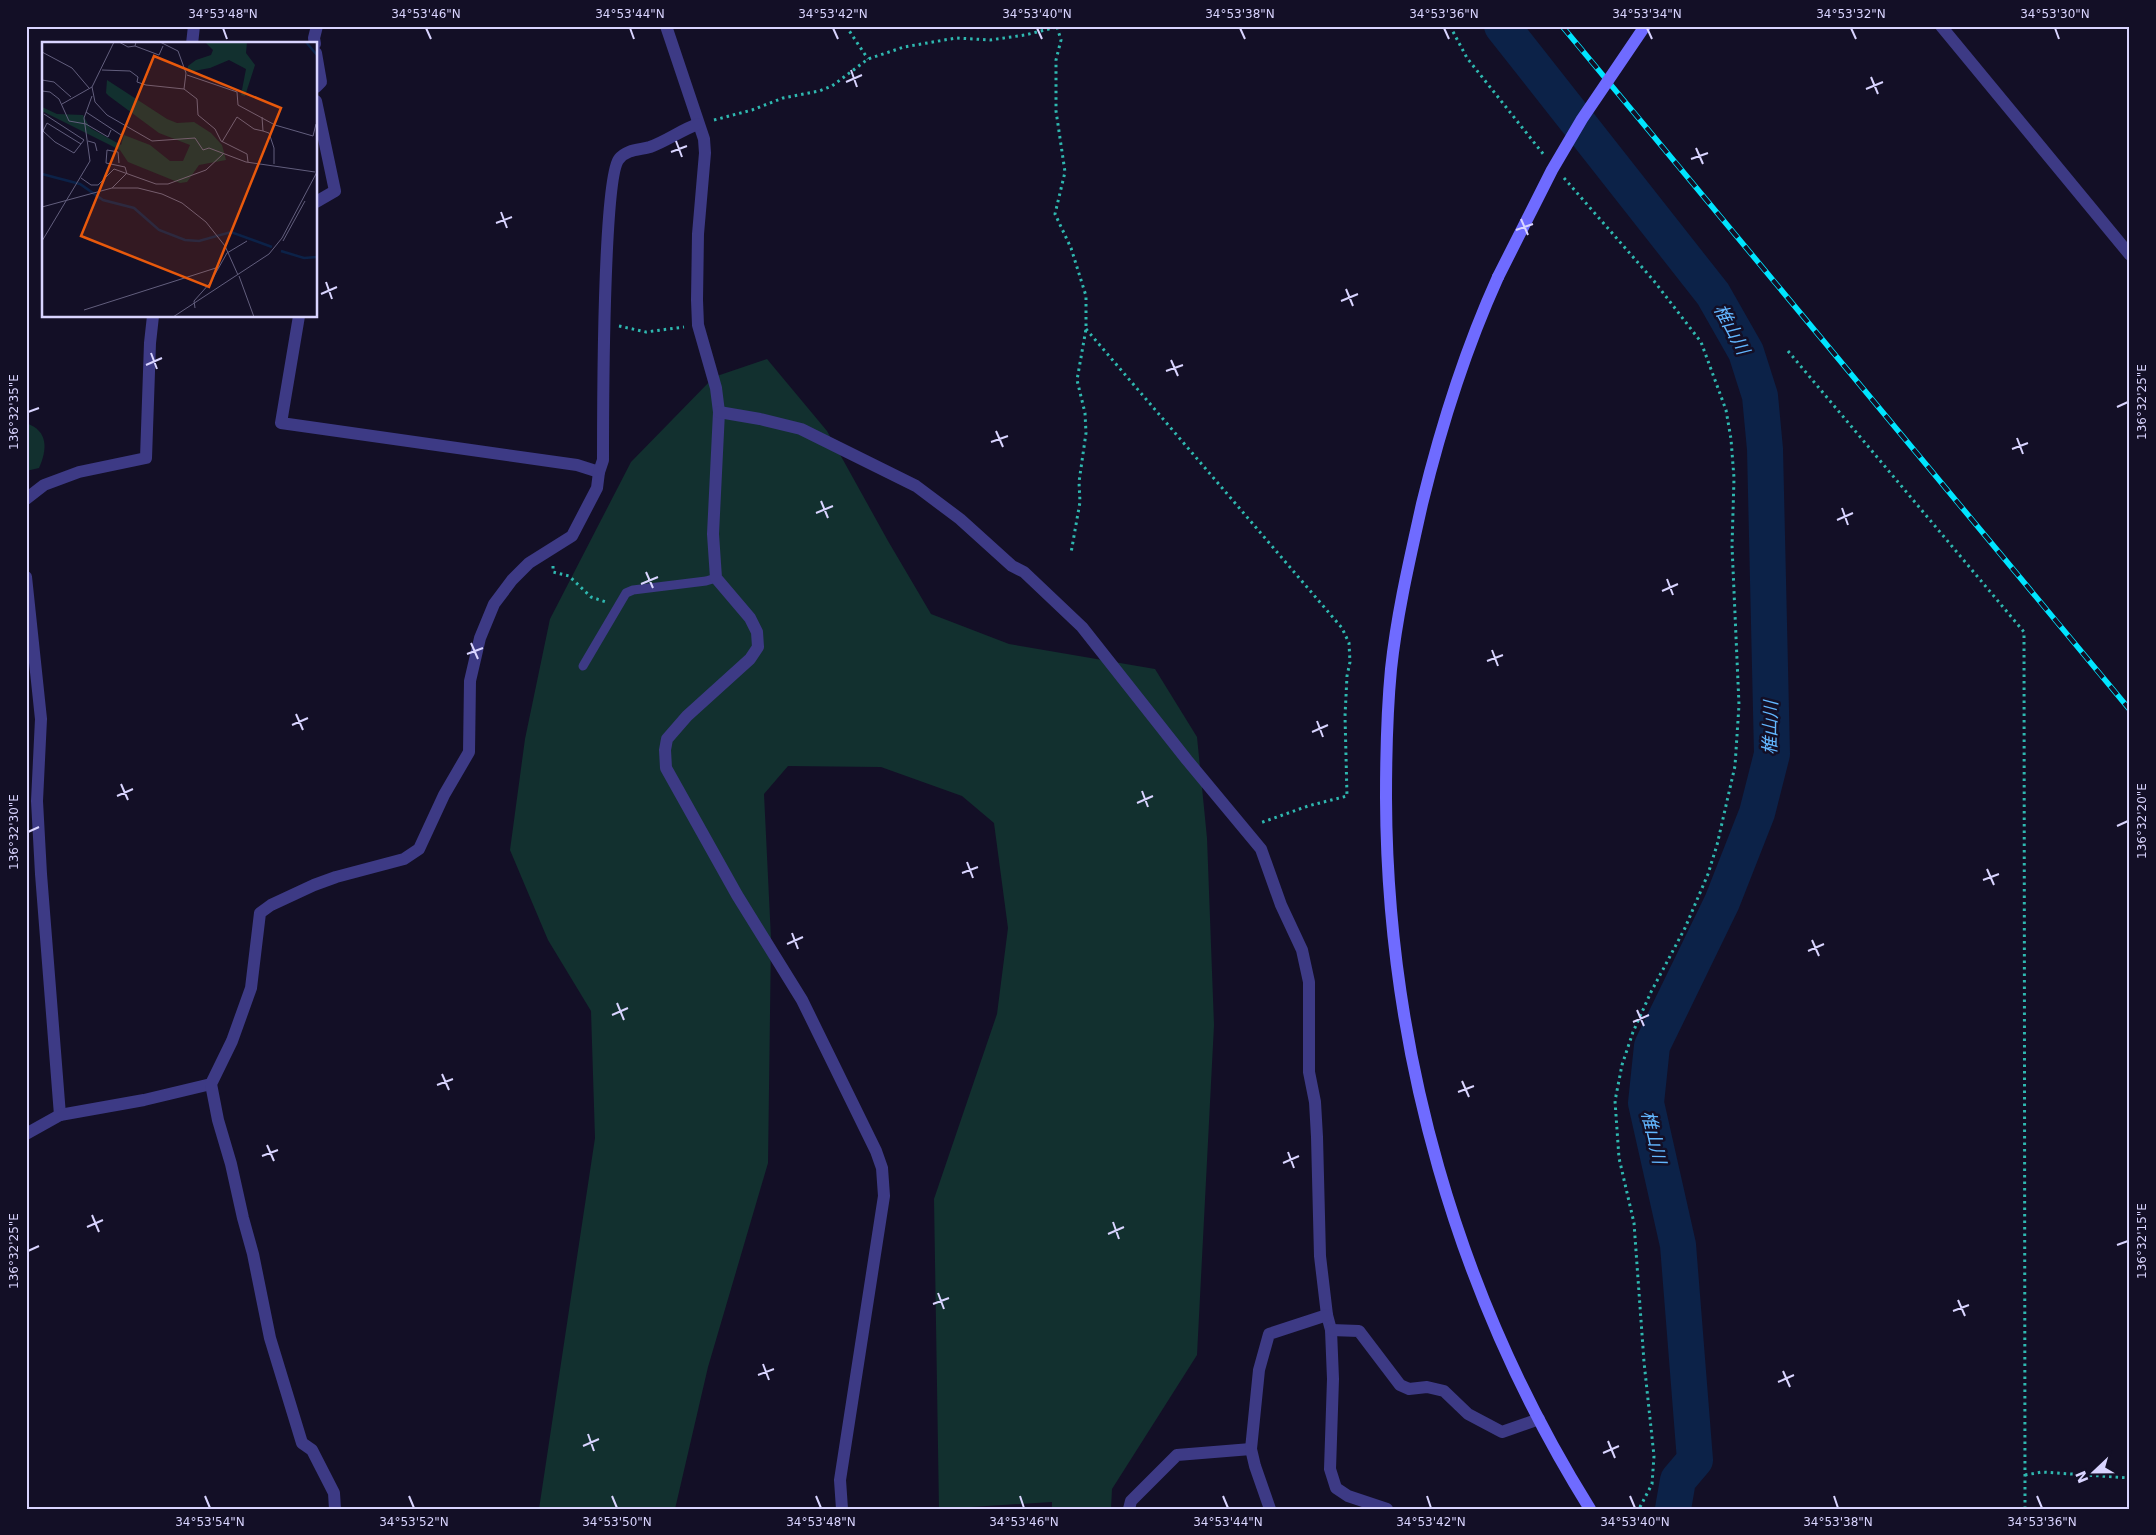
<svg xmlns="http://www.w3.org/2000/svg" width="2156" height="1535" font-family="'DejaVu Sans','Noto Sans JP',sans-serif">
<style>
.green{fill:#12302f}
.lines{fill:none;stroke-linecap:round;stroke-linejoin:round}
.river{stroke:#0c2248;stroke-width:36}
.path{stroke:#2fb8b0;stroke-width:3;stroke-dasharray:2.5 4;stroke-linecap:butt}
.lane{stroke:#3d3a85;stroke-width:9}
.street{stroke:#3d3a85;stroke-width:12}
.secondary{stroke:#6f6bff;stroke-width:12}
.rail-casing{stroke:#00e5ff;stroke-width:5.5}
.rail{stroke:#130f26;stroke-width:4;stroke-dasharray:11;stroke-linecap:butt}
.secondary-bridge{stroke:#6f6bff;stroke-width:12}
.ticks{fill:none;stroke:#d9d4ff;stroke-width:2}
.labels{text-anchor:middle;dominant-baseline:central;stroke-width:5;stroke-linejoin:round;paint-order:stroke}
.water-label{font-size:18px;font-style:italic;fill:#62b6ff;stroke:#130f26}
.inset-river{fill:none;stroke:#0c2248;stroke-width:2.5}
.inset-road{fill:none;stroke:#625e7d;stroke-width:1}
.view{fill:#e8590c;fill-opacity:0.15;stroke:#e8590c;stroke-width:2.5}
.inset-edge{fill:none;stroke:#d9d4ff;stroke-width:2.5}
.neatline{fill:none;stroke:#d9d4ff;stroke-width:2}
.ticks-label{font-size:12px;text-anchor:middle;fill:#d9d4ff}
</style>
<rect width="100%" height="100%" fill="#130f26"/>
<g class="green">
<path d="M 767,359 L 827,431 L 888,541 L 931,614 L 1009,644 L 1155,669 L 1197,737 L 1207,838 L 1214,1025 L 1197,1355 L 1112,1489 L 1111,1509 L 1052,1509 L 1052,1502 L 939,1509 L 934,1199 L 997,1014 L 1008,928 L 994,823 L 962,796 L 881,767 L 788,766 L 764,794 L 771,939 L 768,1163 L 708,1367 L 675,1509 L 539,1509 L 595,1138 L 591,1011 L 548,940 L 510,850 L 525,739 L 550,619 L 631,462 L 714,377 Z"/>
<path d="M 26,423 C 49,431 47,450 39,468 L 26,471 Z"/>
</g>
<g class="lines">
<path class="river" d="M 1502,26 L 1713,294 L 1746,352 L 1760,396 L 1765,449 L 1772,754 L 1757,813 L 1722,902 L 1652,1046 L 1646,1103 L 1678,1245 L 1695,1460 L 1678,1480 L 1673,1509"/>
<g class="path">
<path d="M 846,26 L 868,59"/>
<path d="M 1450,26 L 1467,58 L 1544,155"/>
<path d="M 1057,27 L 1061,40 L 1056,60 L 1056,111 L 1065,172 L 1055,214 L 1071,248 L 1086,296 L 1086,329 L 1077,380 L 1085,413 L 1086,433 L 1079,482 L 1080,502 L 1071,553"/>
<path d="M 714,120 L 752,110 L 783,98 L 819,91 L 832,86 L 868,59 L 904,47 L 956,38 L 990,40 L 1025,35 L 1057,27"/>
<path d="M 1564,178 L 1654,281 L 1701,342 L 1726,410 L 1731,439 L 1734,478 L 1732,546 L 1739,705 L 1735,766 L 1717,845 L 1708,874 L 1685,928 L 1651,992 L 1633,1032 L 1622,1065 L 1615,1101 L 1619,1158 L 1634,1223 L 1644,1362 L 1654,1456 L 1652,1484 L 1639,1509"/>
<path d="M 619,326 L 646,332 L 684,327"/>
<path d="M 1086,329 L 1342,628 L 1349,643 L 1350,662 L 1347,676 L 1345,716 L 1347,796 L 1308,806 L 1260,823"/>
<path d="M 1788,351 L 2024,632 L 2025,1509"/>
<path d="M 553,566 L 553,572 L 569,576 L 591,597 L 606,602"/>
<path d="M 2025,1475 L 2042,1472 L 2130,1478"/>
</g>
<path class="lane" d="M 583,666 L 626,593 L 633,590 L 706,581 L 716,578"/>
<g class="street">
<path d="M 666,26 L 704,139 L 705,153 L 698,234 L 697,300 L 698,325 L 716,388 L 719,412 L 713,534 L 716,578 L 750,618 L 757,632 L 758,647 L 750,659 L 687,716 L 667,739 L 665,750 L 666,768 L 737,895 L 802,1000 L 876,1151 L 882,1168 L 884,1196 L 840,1480 L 842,1509"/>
<path d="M 1941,26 L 2130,255"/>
<path d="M 192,44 L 194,26"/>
<path d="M 315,44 L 314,38 L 317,26"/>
<path d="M 316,53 L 321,82 L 316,87"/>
<path d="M 316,101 L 335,191 L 316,202"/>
<path d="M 299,316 L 281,423 L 577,465 L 599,472"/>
<path d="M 719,412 L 760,419 L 801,429 L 916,486 L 960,519 L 1012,566 L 1024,572 L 1082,627 L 1187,760 L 1261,849 L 1281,905 L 1302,950 L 1309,982 L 1309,1072 L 1315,1102 L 1317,1137 L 1320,1256 L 1327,1315 L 1331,1330 L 1333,1379 L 1330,1469 L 1336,1488 L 1348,1496 L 1387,1509"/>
<path d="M 26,499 L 44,485 L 79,472 L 146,458 L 150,343 L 153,316"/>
<path d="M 26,577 L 41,719 L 37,801 L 41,874 L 60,1115"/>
<path d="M 26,1134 L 60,1115 L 144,1100 L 211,1084"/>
<path d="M 1331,1330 L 1359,1331 L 1400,1385 L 1409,1389 L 1427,1387 L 1444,1391 L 1468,1414 L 1502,1432 L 1539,1419"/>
<path d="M 335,1509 L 334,1493 L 312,1450 L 302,1443 L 270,1338 L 253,1254 L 243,1218 L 231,1164 L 218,1120 L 211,1084 L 232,1041 L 251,988 L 260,913 L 271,905 L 314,885 L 336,877 L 404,859 L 419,849 L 444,795 L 469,752 L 470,681 L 480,638 L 494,604 L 512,580 L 529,563 L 572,536 L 597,488 L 599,472 L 603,460 C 603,419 603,178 619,159 C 627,149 640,150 650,147 C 667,141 681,130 698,124"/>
<path d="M 1129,1509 L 1131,1501 L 1177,1455 L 1251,1449"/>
<path d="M 1270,1509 L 1255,1466 L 1251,1449 L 1259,1370 L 1269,1334 L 1327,1315"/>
</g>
<path class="secondary" d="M 1498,277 C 1465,350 1441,426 1422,504 C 1410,558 1397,613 1391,669 C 1387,711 1386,755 1386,798 C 1387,1049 1457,1296 1590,1509"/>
<defs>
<path id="rail" d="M 1562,26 L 2130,710"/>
</defs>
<use href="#rail" class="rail-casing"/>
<use href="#rail" class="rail"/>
<path class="secondary-bridge" d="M 1498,277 L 1552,170 L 1582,119 L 1645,26"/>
</g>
<path class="ticks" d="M 223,28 L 227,39M 426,28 L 431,39M 630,28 L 634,39M 833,28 L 838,39M 1037,28 L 1042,39M 1240,28 L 1245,39M 1444,28 L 1449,39M 1647,28 L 1652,39M 1851,28 L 1856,39M 2055,28 L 2059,39M 851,70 L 857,87M 1871,77 L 1878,94M 846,82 L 862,75M 1866,89 L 1883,82M 676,141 L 682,157M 1696,148 L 1703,164M 671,152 L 687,146M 1691,159 L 1708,153M 501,212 L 507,228M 1521,219 L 1528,235M 496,223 L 512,217M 1516,230 L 1533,224M 326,282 L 332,299M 1346,289 L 1353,306M 321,294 L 337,287M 1341,301 L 1358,294M 151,353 L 157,369M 1171,360 L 1178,376M 146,365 L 162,358M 1166,371 L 1183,365M 2117,407 L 2128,402M 28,412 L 39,408M 996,431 L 1003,447M 2017,438 L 2023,454M 991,442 L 1008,436M 2012,449 L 2028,443M 821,501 L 828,518M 1842,508 L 1848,525M 816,513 L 833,506M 1837,520 L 1853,513M 646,572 L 653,588M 1667,579 L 1673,595M 641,584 L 658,577M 1662,591 L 1678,584M 471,643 L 478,659M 1492,650 L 1498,666M 467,654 L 483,648M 1487,661 L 1503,655M 296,714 L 303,730M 1317,721 L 1323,737M 292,725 L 308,718M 1312,732 L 1328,725M 121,784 L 128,800M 1142,791 L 1148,807M 117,796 L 133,789M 1137,803 L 1153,796M 2117,826 L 2128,821M 28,832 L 39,827M 967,862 L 973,878M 1987,869 L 1994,885M 962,873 L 978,867M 1983,880 L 1999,874M 792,933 L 798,949M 1812,940 L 1819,956M 787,944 L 803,937M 1808,951 L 1824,944M 617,1003 L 624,1020M 1637,1010 L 1644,1026M 612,1015 L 628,1008M 1633,1022 L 1649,1015M 442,1074 L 449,1090M 1462,1081 L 1469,1097M 437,1085 L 453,1079M 1458,1092 L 1474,1086M 267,1145 L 274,1161M 1288,1152 L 1294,1168M 262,1156 L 278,1150M 1283,1163 L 1299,1156M 92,1215 L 99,1232M 1113,1222 L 1119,1239M 87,1227 L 103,1220M 1108,1234 L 1124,1227M 2117,1245 L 2128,1241M 28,1251 L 39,1246M 938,1293 L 944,1309M 1958,1300 L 1965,1316M 933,1304 L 949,1298M 1953,1311 L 1969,1305M 763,1364 L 769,1380M 1783,1371 L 1790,1387M 758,1375 L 774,1369M 1778,1382 L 1794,1375M 588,1434 L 594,1451M 1608,1441 L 1615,1458M 583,1446 L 599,1439M 1603,1453 L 1619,1446M 205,1496 L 210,1508M 409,1496 L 414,1508M 612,1496 L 617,1508M 816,1496 L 821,1508M 1020,1496 L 1024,1508M 1223,1496 L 1228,1508M 1427,1496 L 1431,1508M 1630,1496 L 1635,1508M 1834,1496 L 1838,1508M 2037,1496 L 2042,1508"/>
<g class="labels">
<g class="water-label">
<text transform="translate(1732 329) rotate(62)">椎山川</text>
<text transform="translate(1770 728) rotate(-89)">椎山川</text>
<text transform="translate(1654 1137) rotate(77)">椎山川</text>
</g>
</g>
<g transform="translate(42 42)">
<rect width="275" height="275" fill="#130f26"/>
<path d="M 163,0 L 205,0 L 204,11 L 213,23 L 203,54 L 199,53 L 204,27 L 187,18 L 168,26 L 146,30 L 146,24 L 154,18 L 169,13 L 171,8 ZM 65,38 L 125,77 L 135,81 L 152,80 L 169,91 L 180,103 L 184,118 L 157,123 L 145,140 L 138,141 L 86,120 L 78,108 L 0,69 L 0,65 L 15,72 L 41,73 L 48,86 L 79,103 L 82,93 L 108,103 L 128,119 L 141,119 L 148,103 L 117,91 L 67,54 L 64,51 Z" fill="#12302f"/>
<path class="inset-river" d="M 264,0 L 275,13M 0,132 L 38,142 L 61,158 L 92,166 L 117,188 L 143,198 L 157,199 L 189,190 L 230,205M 239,209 L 262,216 L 275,215"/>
<path class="inset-road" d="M 77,0 L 86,5 L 93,4 L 94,0M 118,0 L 136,9 L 144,31 L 142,47M 93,4 L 117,13 L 121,4M 0,10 L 30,26 L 47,46M 60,28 L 88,29 L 96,35 L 95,40 L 104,43 L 142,47 L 155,57 L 156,73 L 173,87 L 179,99 L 205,112 L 206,120M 145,33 L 195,50 L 196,63 L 233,83 L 271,94 L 274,82M 0,38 L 12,40 L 29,55M 50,45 L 53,60 L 65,73 L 110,99 L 153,96 L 161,108 L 167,106 L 204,120 L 273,130M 0,49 L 8,50 L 17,57 L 27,79 L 44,82 L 66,95 L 69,88M 20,62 L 50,45 L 72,0M 44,70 L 79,93M 2,72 L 42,98 L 32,111 L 13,100 L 1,89 L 5,81 L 39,102M 220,75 L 221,89 L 227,91 L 232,106 L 232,122M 46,99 L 53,101 L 55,109M 180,100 L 195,75 L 212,87 L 221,89M 77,121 L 76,110 L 65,108 L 64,121 L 83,125 L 85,132M 39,136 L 49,143 L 56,143 L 72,127 L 114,142 L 126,142 L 164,128 L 181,112M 70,146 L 84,132M 0,165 L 70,146 L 96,146 L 120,152 L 140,161 L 164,180 L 183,204 L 196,233M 0,199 L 48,119 L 42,76 L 50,54M 241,199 L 263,159M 197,234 L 212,275M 153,266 L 152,259 L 168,241 L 185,211 L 205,199M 42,268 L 177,225M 131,275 L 227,212 L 240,196 L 275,130"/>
<path class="view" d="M 112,14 L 239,66 L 167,245 L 39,194 Z"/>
<rect width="275" height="275" class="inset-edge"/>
</g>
<rect width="2156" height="1535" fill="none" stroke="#130f26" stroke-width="55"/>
<g transform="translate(2094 1472) rotate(248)" stroke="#130f26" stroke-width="4" paint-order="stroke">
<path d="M0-4L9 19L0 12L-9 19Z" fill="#d9d4ff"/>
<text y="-8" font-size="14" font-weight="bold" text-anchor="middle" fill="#d9d4ff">N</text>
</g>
<rect x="28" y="28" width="2100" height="1480" class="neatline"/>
<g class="ticks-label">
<text x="223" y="18">34°53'48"N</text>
<text x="426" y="18">34°53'46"N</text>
<text x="630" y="18">34°53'44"N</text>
<text x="833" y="18">34°53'42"N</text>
<text x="1037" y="18">34°53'40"N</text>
<text x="1240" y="18">34°53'38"N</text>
<text x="1444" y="18">34°53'36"N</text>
<text x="1647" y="18">34°53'34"N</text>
<text x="1851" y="18">34°53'32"N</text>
<text x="2055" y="18">34°53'30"N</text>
<text transform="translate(2142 402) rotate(-90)" y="4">136°32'25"E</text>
<text transform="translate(14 412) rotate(-90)" y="4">136°32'35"E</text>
<text transform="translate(2142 821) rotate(-90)" y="4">136°32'20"E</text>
<text transform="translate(14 832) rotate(-90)" y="4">136°32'30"E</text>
<text transform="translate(2142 1241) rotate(-90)" y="4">136°32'15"E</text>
<text transform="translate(14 1251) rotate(-90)" y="4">136°32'25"E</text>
<text x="210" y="1526">34°53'54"N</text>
<text x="414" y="1526">34°53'52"N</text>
<text x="617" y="1526">34°53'50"N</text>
<text x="821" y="1526">34°53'48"N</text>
<text x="1024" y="1526">34°53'46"N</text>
<text x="1228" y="1526">34°53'44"N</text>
<text x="1431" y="1526">34°53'42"N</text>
<text x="1635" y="1526">34°53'40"N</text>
<text x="1838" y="1526">34°53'38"N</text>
<text x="2042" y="1526">34°53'36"N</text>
</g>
</svg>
